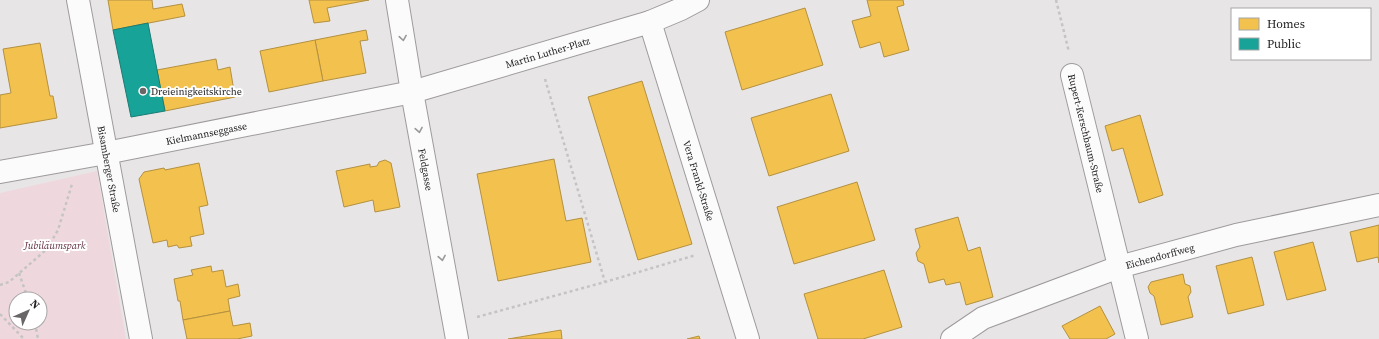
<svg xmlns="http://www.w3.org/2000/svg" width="1379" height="339" font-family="'Source Serif 4',serif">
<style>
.green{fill:#efd8dd;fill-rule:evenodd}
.homes{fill:#f2c14e;stroke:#b49140}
.public{fill:#17a398;stroke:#1b7c74}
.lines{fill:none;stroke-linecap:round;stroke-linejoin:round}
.minor-casing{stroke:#9e9b9c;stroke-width:24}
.path{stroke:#c5c4c5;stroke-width:2.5;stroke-dasharray:3 3;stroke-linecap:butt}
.minor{stroke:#fcfbfb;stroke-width:22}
.oneway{stroke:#9a9999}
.poi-dot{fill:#686666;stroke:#fff;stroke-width:1.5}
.labels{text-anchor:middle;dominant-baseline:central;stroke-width:4;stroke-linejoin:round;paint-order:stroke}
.street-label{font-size:10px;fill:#232121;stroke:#fff}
.poi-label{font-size:10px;fill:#232121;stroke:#fff;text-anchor:start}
.park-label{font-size:10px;font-style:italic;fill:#612b3a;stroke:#fff}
</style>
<rect width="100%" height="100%" fill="#e8e5e6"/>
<path class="green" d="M 97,171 L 126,339 L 0,339 L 0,193 ZM 16,299 L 40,299 L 40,323 L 16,323 Z"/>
<g class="homes">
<path d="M 108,0 L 152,0 L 153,9 L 182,4 L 185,16 L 113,30 Z"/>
<path d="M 309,0 L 369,0 L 327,8 L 330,21 L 314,23 Z"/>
<path d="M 867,0 L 903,0 L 904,5 L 897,7 L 909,50 L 884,57 L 880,42 L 860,48 L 852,21 L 871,16 Z"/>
<path d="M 805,8 L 823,65 L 742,90 L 725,32 Z"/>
<path d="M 366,30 L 368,40 L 360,41 L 366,73 L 323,81 L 315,40 Z"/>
<path d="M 315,40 L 323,81 L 269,92 L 260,51 Z"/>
<path d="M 40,43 L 50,96 L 53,96 L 57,118 L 0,128 L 0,95 L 11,93 L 3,49 Z"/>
<path d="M 216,59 L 218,70 L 230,67 L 235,97 L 165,111 L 157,70 Z"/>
<path d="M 642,81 L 692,244 L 638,260 L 588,97 Z"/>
<path d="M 831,94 L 849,151 L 769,176 L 751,118 Z"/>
<path d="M 1140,115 L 1163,195 L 1139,203 L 1123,148 L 1112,151 L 1105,126 Z"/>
<path d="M 554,159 L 566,221 L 582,218 L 591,262 L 498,281 L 477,174 Z"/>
<path d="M 385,160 L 391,163 L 400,207 L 375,212 L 373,200 L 344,207 L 336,171 L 370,164 L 370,167 L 377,166 L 379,162 Z"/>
<path d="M 199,163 L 208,205 L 199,207 L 204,234 L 190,237 L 192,246 L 179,248 L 177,245 L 168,247 L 167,240 L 153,243 L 139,179 L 144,172 L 164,168 L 165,170 Z"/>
<path d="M 857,182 L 875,240 L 794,264 L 777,207 Z"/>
<path d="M 958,217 L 968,251 L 980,247 L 993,297 L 966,305 L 960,282 L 946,285 L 944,279 L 929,283 L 924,264 L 918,261 L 916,253 L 920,247 L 915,229 Z"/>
<path d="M 1379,225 L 1379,263 L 1378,257 L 1357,262 L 1350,232 Z"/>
<path d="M 1313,242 L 1326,290 L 1287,300 L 1274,252 Z"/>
<path d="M 1252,257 L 1264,305 L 1228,314 L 1216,266 Z"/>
<path d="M 211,266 L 212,272 L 223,270 L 226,287 L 238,284 L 240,296 L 228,299 L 230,311 L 183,320 L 180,301 L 178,301 L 174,279 L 193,275 L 191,270 Z"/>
<path d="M 884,270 L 902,327 L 863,339 L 818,339 L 804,294 Z"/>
<path d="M 1183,274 L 1185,284 L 1190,286 L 1191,292 L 1188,297 L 1193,317 L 1161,325 L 1154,296 L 1150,293 L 1148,287 L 1151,282 Z"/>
<path d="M 1100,306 L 1115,334 L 1106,339 L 1070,339 L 1062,326 Z"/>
<path d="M 230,311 L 233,326 L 250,323 L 252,336 L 237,339 L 187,339 L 183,320 Z"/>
<path d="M 561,330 L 562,339 L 508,339 Z"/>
<path d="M 699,336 L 700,339 L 687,339 Z"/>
</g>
<path class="public" d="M 148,23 L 165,111 L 131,117 L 113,30 Z"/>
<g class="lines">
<defs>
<g id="minor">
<path id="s1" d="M 78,0 L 141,339"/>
<path id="s2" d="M 397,0 L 412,92 L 457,339"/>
<path id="s3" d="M 650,22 L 748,339"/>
<path id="s4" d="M 1072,75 L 1137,339"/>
<path id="s5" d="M 0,172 L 106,153 L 412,92 L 650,22 L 681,9 L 698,0"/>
<path id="s6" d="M 952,339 L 983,318 L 1119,267 L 1236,235 L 1379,205"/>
</g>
</defs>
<use href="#minor" class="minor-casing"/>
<g class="path">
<path d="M 1056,0 L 1069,52"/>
<path d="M 545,79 L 605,282"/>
<path d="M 19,273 L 28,299"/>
<path d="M 0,285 L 9,282 L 47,249 L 58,230 L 72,184"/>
<path d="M 0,314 L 24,339"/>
<path d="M 477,317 L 605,282 L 696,255"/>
<path d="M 35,323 L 38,339"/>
</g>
<use href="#minor" class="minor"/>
</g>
<defs><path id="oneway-chevron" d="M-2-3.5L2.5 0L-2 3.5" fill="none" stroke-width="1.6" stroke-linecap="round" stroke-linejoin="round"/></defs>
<g class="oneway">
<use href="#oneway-chevron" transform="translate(403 38) rotate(81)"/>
<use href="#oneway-chevron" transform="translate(419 130) rotate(80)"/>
<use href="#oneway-chevron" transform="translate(442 258) rotate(80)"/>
</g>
<circle class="poi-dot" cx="143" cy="91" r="4"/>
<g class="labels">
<g class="street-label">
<text stroke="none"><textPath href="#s5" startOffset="561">Martin Luther-Platz</textPath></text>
<text stroke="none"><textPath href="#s5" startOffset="210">Kielmannseggasse</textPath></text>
<text stroke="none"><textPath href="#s4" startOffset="60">Rupert-Kerschbaum-Straße</textPath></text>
<text stroke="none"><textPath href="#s1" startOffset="172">Bisamberger Straße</textPath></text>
<text stroke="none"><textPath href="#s2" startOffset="172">Feldgasse</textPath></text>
<text stroke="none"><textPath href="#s3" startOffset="166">Vera Frankl-Straße</textPath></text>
<text stroke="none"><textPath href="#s6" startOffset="225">Eichendorffweg</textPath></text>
</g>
<g class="poi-label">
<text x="151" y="91">Dreieinigkeitskirche</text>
</g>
<g class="park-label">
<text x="55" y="245">Jubiläumspark</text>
</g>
</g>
<rect x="1231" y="8" width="140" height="52" fill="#ffffff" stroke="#a7a6a6"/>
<rect x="1239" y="18" width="20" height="12" fill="#f2c14e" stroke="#a7a6a6"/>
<text x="1267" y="28" font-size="12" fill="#232121">Homes</text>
<rect x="1239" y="38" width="20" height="12" fill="#17a398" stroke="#a7a6a6"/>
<text x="1267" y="48" font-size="12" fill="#232121">Public</text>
<g transform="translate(28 311) rotate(45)"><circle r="19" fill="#ffffff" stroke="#a7a6a6"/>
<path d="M0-3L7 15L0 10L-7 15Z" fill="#686666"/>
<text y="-6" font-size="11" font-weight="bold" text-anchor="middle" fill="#232121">N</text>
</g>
</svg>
